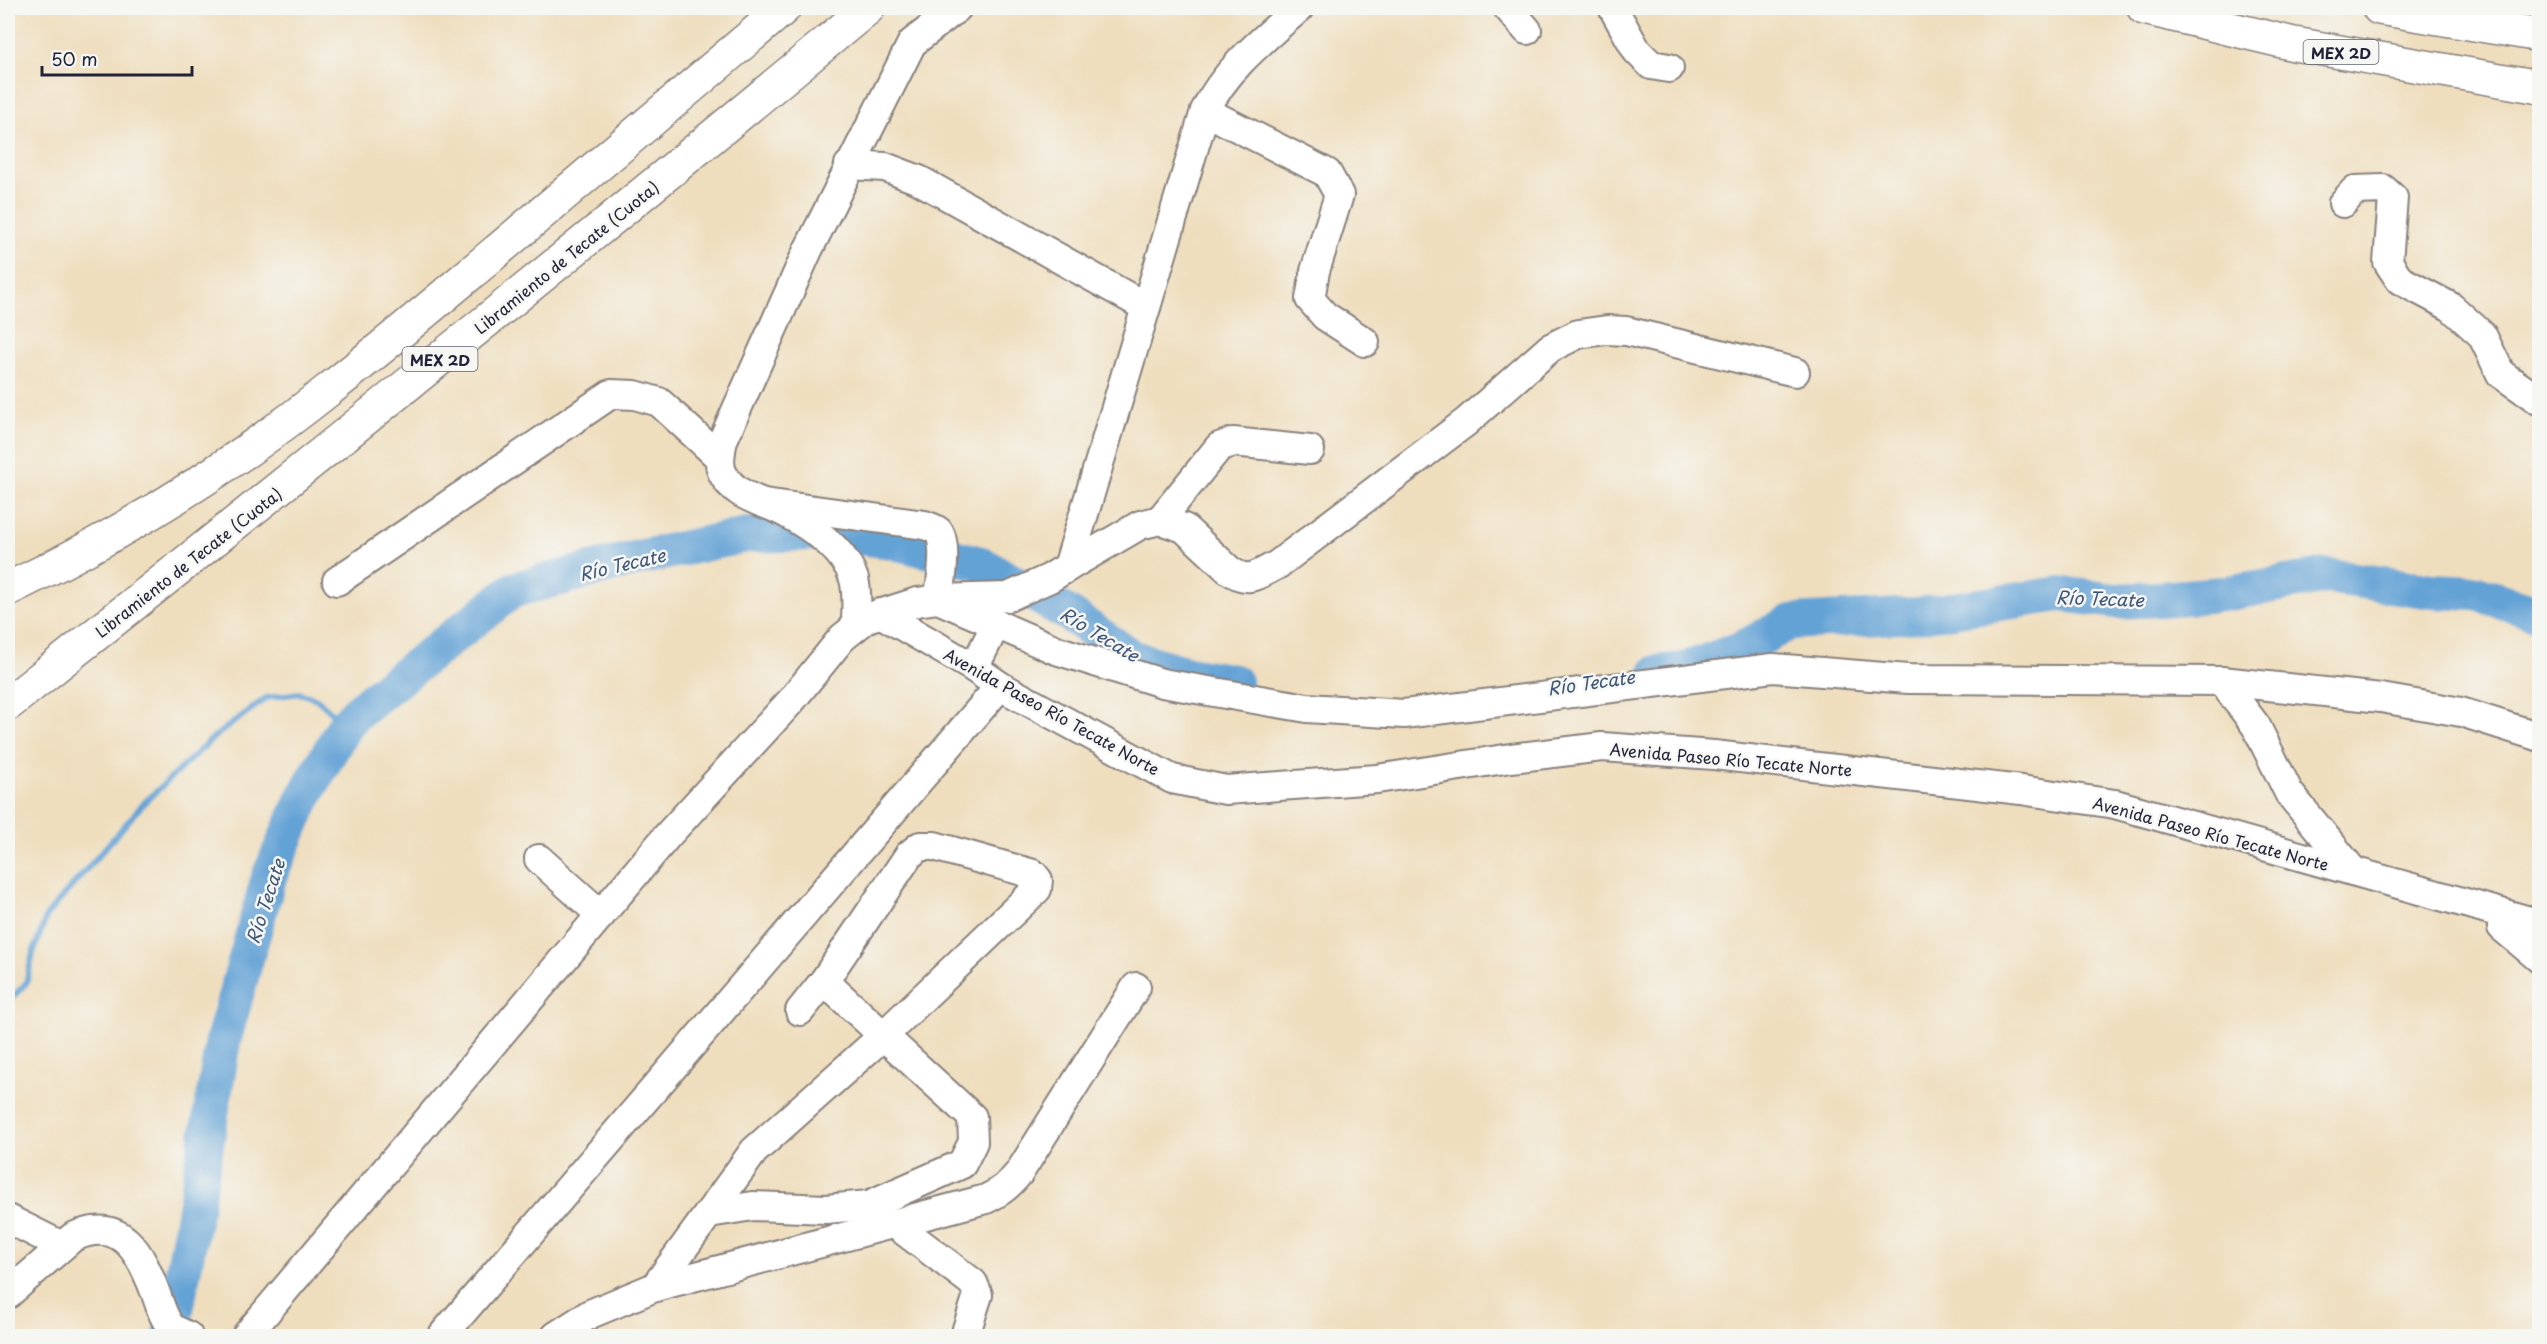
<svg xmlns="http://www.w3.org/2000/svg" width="2547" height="1344" font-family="'Playpen Sans',sans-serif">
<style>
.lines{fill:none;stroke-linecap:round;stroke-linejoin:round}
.stream{stroke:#63a2d5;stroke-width:6}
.river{stroke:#63a2d5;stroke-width:36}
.minor-casing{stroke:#88807c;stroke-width:32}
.highway-casing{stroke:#88807c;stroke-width:36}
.minor{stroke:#fff;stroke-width:28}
.highway{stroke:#fff;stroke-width:33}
.labels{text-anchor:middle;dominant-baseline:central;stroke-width:5;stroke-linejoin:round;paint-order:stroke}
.shield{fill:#f6f6f2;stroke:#626272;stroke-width:1.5}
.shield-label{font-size:15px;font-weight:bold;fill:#22223b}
.street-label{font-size:16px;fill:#22223b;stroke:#f6f6f2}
.water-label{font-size:18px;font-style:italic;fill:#3c5579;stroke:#f6f6f2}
</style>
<rect width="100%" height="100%" fill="#f6f6f2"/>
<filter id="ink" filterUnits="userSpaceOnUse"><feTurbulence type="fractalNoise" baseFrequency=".0167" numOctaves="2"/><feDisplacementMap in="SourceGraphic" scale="12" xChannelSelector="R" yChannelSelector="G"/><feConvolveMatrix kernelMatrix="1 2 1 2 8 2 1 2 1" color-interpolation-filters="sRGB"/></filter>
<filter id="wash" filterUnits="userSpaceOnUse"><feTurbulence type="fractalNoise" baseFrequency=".008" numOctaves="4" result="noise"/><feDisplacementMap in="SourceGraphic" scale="24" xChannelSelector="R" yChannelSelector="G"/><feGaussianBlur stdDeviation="1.35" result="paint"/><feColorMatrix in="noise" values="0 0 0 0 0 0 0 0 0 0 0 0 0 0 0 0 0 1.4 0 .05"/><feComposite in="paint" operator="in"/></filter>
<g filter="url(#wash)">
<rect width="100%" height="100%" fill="#efdebe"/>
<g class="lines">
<path class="stream" d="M 8,1002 L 26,983 L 33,953 L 47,915 L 144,803 L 214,737 L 266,698 L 299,693 L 317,699 L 345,725"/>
<g class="river">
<path d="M 1657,673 L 1684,670 L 1743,648 L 1791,622 L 1918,615 L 2061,594 L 2116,601 L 2161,599 L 2222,594 L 2327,576 L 2432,591 L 2477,593 L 2540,614"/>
<path d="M 171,1336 L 196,1204 L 223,1041 L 269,877 L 303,799 L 345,725 L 360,709 L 513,590 L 638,558 L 747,535 L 816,533 L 886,540 L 981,564 L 1069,614 L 1133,658 L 1188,674 L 1234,682"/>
</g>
</g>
</g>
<g filter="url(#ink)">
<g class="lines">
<defs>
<g id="minor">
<path d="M 1508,8 L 1527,30"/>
<path d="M 1613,8 L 1637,51 L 1651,65 L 1669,68"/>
<path d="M 1205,111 L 1327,173 L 1339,195 L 1315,271 L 1310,299 L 1325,316 L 1365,342"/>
<path d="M 849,165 L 885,167 L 919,180 L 1146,307"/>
<path d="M 2343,203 L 2355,190 L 2383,189 L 2393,198 L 2388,262 L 2400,280 L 2451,307 L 2482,335 L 2501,374 L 2540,401"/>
<path d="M 764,503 L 925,525 C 929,527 935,528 938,531 C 948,542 941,586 938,599 L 1008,597 L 1050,578 L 1068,567 L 1205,111 C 1226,68 1264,39 1299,8"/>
<path d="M 1160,520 L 1219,447 L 1233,442 L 1310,450"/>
<path d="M 1068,567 L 1140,525 L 1160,520 L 1184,528 L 1229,570 C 1249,584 1257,575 1277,565 L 1466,422 L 1550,348 L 1578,334 L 1607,330 L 1626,331 L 1795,372"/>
<path d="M 337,581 L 611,394 L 635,395 L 659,402 L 720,458"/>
<path d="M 880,613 L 974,668 L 1000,686 L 1172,779 L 1226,790 L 1377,779 L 1511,758 L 1602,747 L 1714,755 L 2021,790 L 2115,804 L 2540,924"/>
<path d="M 856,625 C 856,610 858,594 854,579 C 845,549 808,525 782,511 C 761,501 732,495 722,472 C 718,462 721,450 723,440 L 808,250 L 912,43 L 957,8"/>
<path d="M 974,668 L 996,624"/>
<path d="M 2222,681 L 2256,726 L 2289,793 L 2353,871"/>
<path d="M 539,859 L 601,915"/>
<path d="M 2505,914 L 2502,927 L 2540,959"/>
<path d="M 709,1213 L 754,1151 L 884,1035 L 1037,889 L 1038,880 L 1033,874 L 934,846 L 920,846 L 909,855 L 824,981 L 800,1011"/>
<path d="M 8,1219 L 62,1246"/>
<path d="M 895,1224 L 973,1283 L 978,1295 L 967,1329"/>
<path d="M 655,1287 L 709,1213 L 753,1206 L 826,1209 L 869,1205 L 962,1164 L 973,1142 L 972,1117 L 824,981"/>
<path d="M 8,1294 L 73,1237 C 123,1215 141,1254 156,1294 C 160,1305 164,1320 172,1328 C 176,1331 184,1334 188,1336"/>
<path d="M 246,1336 L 668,835 L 791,701 L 842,638 L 867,618 L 917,602 L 938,599 L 1056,650 L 1162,683 L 1307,708 L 1404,714 L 1773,668 L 1908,679 L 2222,681 L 2381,698 L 2461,712 L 2540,737"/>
<path d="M 442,1336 L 1000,686"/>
<path d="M 556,1336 L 590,1314 L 655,1287 L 986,1199 C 1001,1192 1009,1185 1019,1173 L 1136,987"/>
</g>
<g id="highway">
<path d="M 2144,8 L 2294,44 L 2540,87"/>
<path d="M 2379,8 L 2540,35"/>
<path d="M 8,589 C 121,535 229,469 327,391 C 385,346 441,298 497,251 C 593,170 689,89 784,8"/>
<path d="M 8,704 C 297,475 584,244 868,8"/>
</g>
</defs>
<use href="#minor" class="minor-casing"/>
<use href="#highway" class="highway-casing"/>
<use href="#minor" class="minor"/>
<use href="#highway" class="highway"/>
</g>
</g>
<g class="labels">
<g class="shield">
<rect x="2303.5" y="40" width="75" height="24" rx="4.5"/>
<rect x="402.5" y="347" width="75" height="24" rx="4.5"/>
</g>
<g class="shield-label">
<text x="2341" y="52">MEX 2D</text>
<text x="440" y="359">MEX 2D</text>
</g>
<g class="street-label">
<text transform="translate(566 257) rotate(-39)">Libramiento de Tecate (Cuota)</text>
<text transform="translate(188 562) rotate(-38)">Libramiento de Tecate (Cuota)</text>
<text transform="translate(1052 711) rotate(29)">Avenida Paseo Río Tecate Norte</text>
<text transform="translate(1731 759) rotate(5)">Avenida Paseo Río Tecate Norte</text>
<text transform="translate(2211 833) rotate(15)">Avenida Paseo Río Tecate Norte</text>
</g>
<g class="water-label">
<text transform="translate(622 564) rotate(-13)">Río Tecate</text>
<text transform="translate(2100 598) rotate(2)">Río Tecate</text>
<text transform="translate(1100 634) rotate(31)">Río Tecate</text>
<text transform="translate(1591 682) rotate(-8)">Río Tecate</text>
<text transform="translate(265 901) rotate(-72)">Río Tecate</text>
</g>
</g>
<rect width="2547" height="1344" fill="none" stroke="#f6f6f2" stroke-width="30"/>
<path d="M42 66v9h150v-9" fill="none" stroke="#22223b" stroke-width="3"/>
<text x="51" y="66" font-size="18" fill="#22223b" stroke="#f6f6f2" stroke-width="4.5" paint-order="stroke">50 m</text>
</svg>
